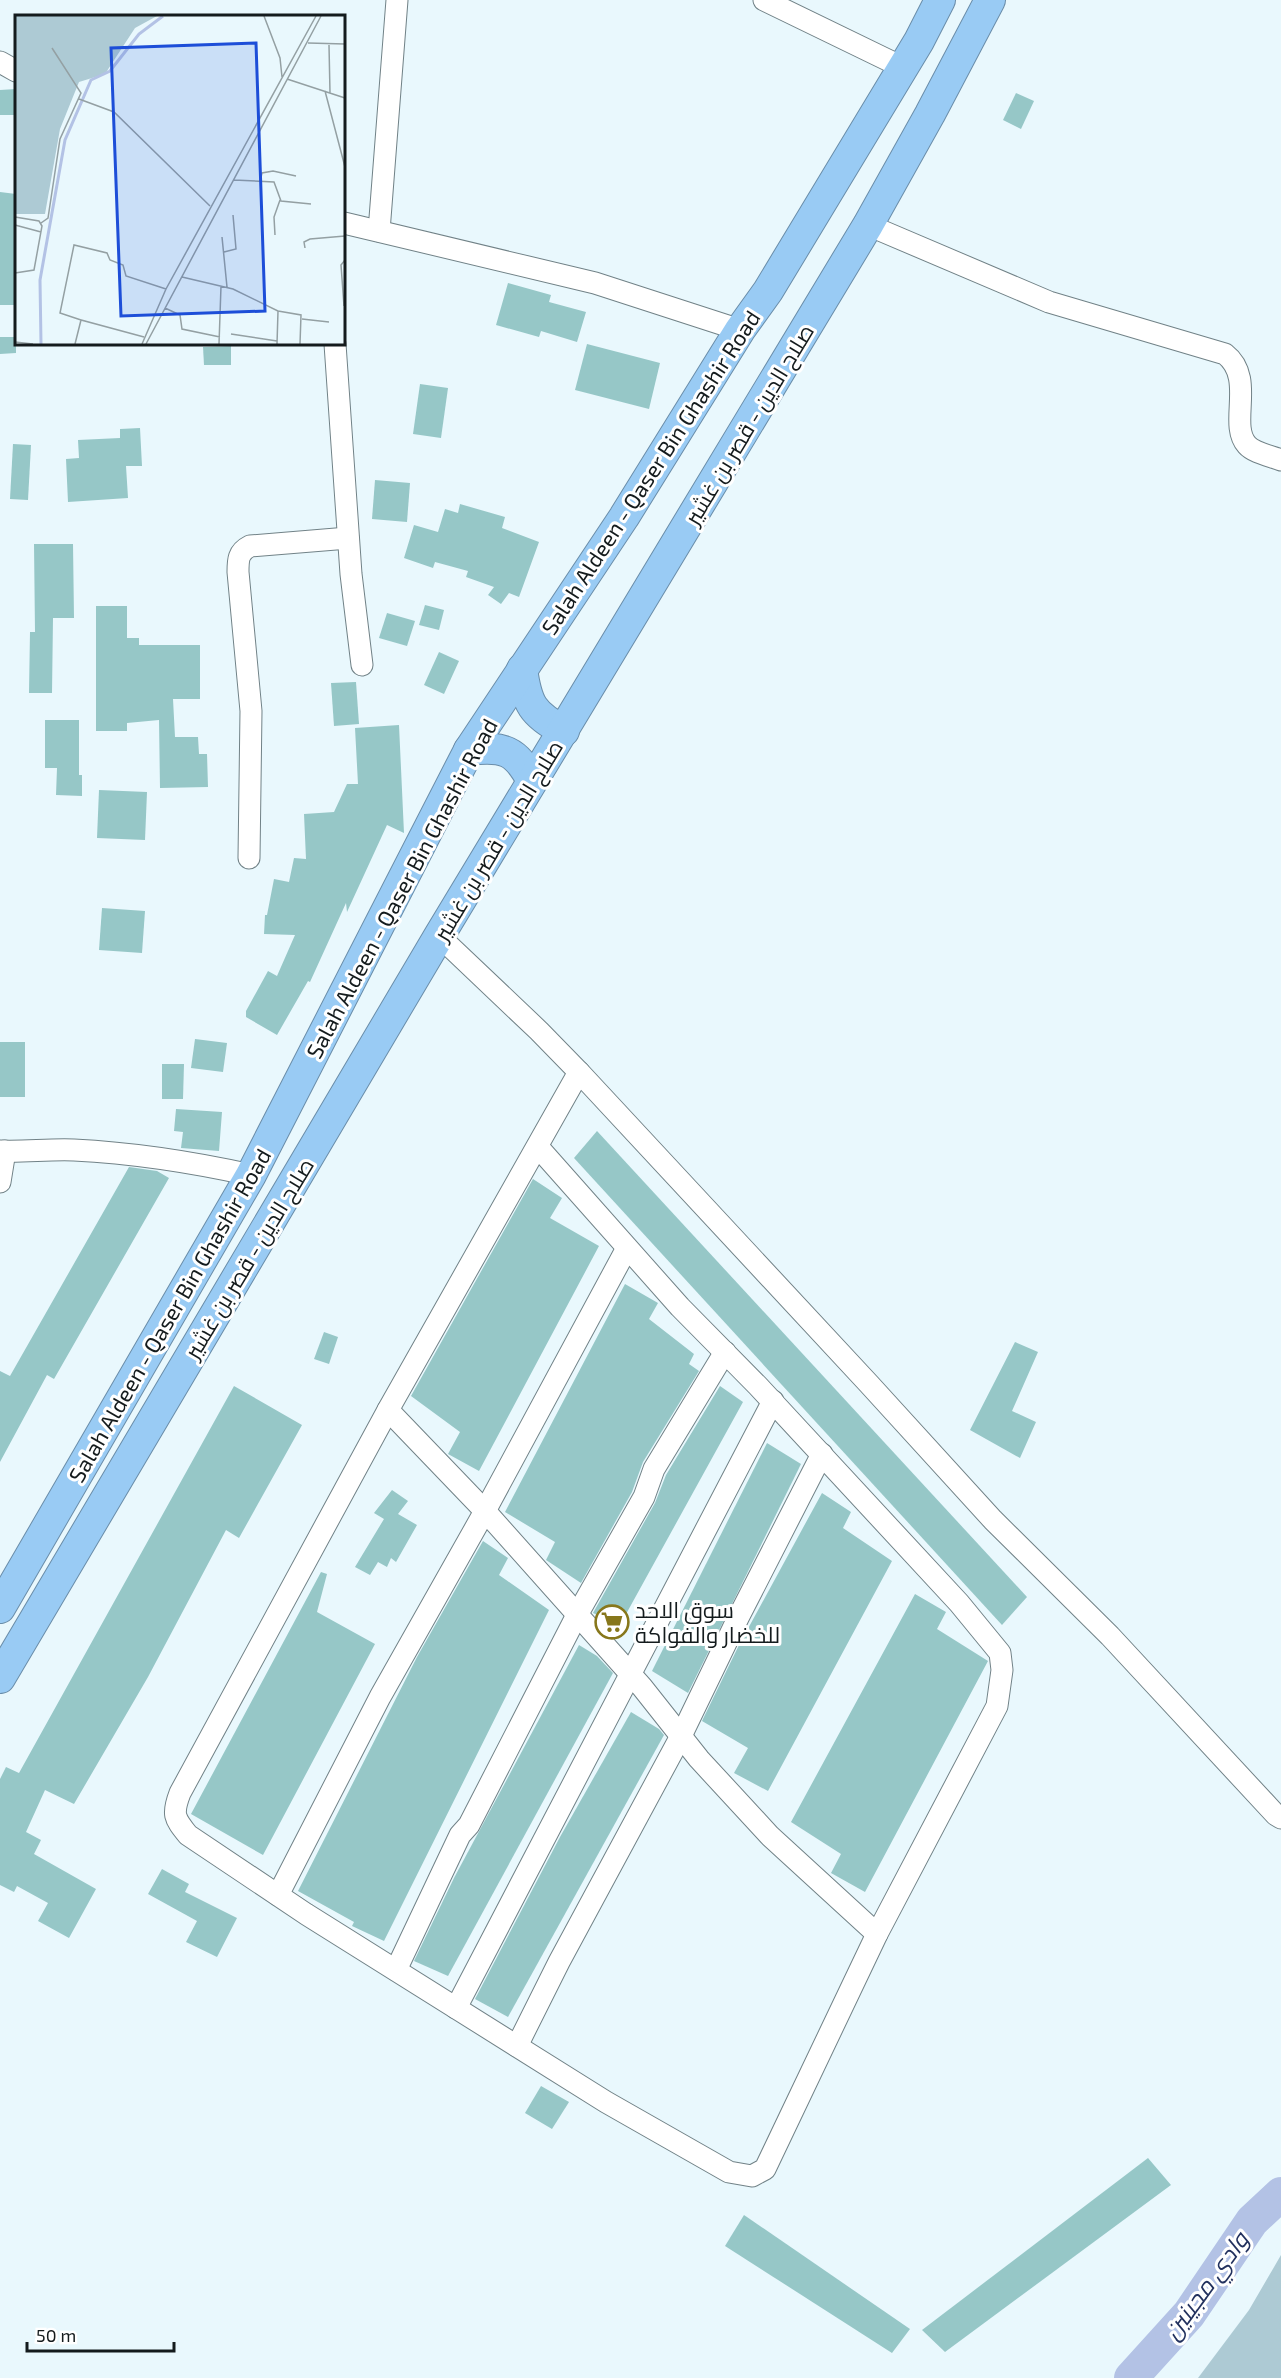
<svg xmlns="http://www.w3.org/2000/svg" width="1281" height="2378" font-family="'Exo 2',Cairo,sans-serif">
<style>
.green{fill:#adcad4}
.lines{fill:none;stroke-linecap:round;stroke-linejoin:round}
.river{stroke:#b3c2e5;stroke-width:34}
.building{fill:#96c7c7}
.minor-casing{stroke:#718287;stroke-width:23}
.highway-casing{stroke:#6a8da9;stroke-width:32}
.minor{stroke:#fff;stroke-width:21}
.highway{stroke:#99cbf4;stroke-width:30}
.labels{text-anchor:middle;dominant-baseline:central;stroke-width:6;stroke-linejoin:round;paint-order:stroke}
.street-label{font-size:22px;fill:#141b1d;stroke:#fff}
.poi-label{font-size:22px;fill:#141b1d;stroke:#fff;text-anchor:start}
.water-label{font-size:24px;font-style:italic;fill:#22315e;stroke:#fff}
.inset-river{fill:none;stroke:#b3c2e5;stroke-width:3}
.inset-road{fill:none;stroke:#94a0a3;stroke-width:1.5}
.view{fill:#1d4ed8;fill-opacity:0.15;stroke:#1d4ed8;stroke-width:3}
.inset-edge{fill:none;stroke:#141b1d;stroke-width:3}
</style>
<rect width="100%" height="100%" fill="#e9f8fd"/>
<path class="green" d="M 1281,2255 L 1281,2378 L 1198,2378 L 1249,2310 Z"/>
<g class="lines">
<path class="river" d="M 1131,2378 L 1189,2314 L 1252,2221 L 1281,2194"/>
</g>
<g class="building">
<path d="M 16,89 L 16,115 L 0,115 L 0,90 Z"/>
<path d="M 1016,93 L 1034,101 L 1021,129 L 1003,120 Z"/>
<path d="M 0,192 L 16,194 L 16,305 L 0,305 Z"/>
<path d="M 508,283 L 551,295 L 549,302 L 586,312 L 577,342 L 541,331 L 539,337 L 496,325 Z"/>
<path d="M 0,337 L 16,337 L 16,353 L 0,354 Z"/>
<path d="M 587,344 L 660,363 L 649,409 L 575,390 Z"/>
<path d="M 231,346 L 231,365 L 204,365 L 203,347 Z"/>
<path d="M 420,384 L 448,388 L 441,438 L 413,434 Z"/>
<path d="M 140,428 L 142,466 L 126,466 L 128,498 L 68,502 L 66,459 L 79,458 L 78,440 L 120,438 L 120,429 Z"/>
<path d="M 13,444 L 31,445 L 28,500 L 10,499 Z"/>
<path d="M 375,480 L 410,483 L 407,522 L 372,519 Z"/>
<path d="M 460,504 L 505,517 L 502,528 L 539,542 L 519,597 L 509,593 L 501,604 L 488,595 L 494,587 L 466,577 L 468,571 L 435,562 L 433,568 L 404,558 L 414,525 L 438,532 L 445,509 L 458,513 Z"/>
<path d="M 34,544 L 73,544 L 74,618 L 53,618 L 52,693 L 29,693 L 30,632 L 35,632 Z"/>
<path d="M 425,605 L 444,610 L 439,630 L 419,625 Z"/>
<path d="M 96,606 L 127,606 L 127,638 L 139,638 L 139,645 L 200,645 L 200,699 L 173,699 L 175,737 L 198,737 L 199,754 L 207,754 L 208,787 L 160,788 L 159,720 L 127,723 L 127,731 L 96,731 Z"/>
<path d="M 387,613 L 415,621 L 407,646 L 379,638 Z"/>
<path d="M 439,652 L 459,661 L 444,694 L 424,685 Z"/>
<path d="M 356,682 L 359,724 L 334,726 L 331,683 Z"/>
<path d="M 45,720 L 79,720 L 79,775 L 82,775 L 82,796 L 56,795 L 57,768 L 45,768 Z"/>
<path d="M 399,725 L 404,833 L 387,825 L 347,912 L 346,903 L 310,982 L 308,981 L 277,1035 L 246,1017 L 246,1011 L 268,971 L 277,976 L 295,935 L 264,934 L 265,915 L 267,915 L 274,879 L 289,882 L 294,858 L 306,859 L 304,814 L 334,812 L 347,784 L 358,784 L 355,728 Z"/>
<path d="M 99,790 L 147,792 L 145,840 L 97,838 Z"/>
<path d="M 102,908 L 145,911 L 142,953 L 99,950 Z"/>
<path d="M 195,1039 L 227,1043 L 223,1072 L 191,1068 Z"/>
<rect x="0" y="1042" width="25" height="55"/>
<path d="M 162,1064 L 184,1064 L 183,1099 L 162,1099 Z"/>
<path d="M 176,1109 L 222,1112 L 219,1151 L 181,1148 L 183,1132 L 174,1131 Z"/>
<path d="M 597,1131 L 1027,1597 L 1002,1625 L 574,1158 Z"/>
<path d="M 129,1167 L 157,1171 L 169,1178 L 54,1379 L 47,1375 L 0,1462 L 0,1371 L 10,1376 Z"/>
<path d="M 533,1179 L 562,1198 L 550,1218 L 599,1246 L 479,1471 L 448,1454 L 460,1432 L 411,1396 Z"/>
<path d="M 625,1284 L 658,1303 L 649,1319 L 694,1354 L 689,1364 L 699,1371 L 643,1462 L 632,1492 L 581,1583 L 546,1560 L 555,1542 L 505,1512 Z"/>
<path d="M 324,1332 L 338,1337 L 329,1364 L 314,1359 Z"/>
<path d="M 1015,1342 L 1038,1352 L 1012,1411 L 1036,1422 L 1020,1458 L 970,1430 Z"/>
<path d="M 234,1386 L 302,1425 L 239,1538 L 226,1530 L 148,1677 L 74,1804 L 45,1790 L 26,1832 L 41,1840 L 34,1854 L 96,1889 L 69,1938 L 38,1921 L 48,1903 L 17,1886 L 14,1892 L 0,1885 L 0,1779 L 6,1767 L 19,1773 Z"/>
<path d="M 720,1386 L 743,1402 L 620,1625 L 593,1613 L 655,1503 L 666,1475 Z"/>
<path d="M 767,1443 L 801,1464 L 688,1693 L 652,1671 Z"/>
<path d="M 392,1490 L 408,1501 L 398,1514 L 417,1525 L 396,1562 L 391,1558 L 387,1567 L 378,1562 L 370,1575 L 355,1567 L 384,1519 L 374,1513 Z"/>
<path d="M 822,1493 L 851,1512 L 843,1528 L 892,1561 L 768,1791 L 734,1773 L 748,1748 L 702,1721 L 739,1645 Z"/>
<path d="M 483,1541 L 508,1558 L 499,1575 L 549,1610 L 384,1941 L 352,1926 L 354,1922 L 298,1891 L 417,1657 Z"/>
<path d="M 321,1572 L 327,1574 L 317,1612 L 375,1644 L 263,1855 L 191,1814 Z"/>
<path d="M 915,1594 L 946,1612 L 937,1629 L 988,1661 L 865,1892 L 831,1873 L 841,1854 L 791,1822 Z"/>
<path d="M 579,1645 L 597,1656 L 613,1673 L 448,1976 L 414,1961 L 454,1878 Z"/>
<path d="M 631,1712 L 659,1729 L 664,1735 L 508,2017 L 475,1999 L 560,1837 Z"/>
<path d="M 162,1869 L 189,1884 L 185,1892 L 237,1918 L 217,1957 L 186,1942 L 197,1921 L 148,1894 Z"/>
<path d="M 541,2086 L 569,2102 L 552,2129 L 525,2113 Z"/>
<path d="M 1148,2158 L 1171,2185 L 945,2352 L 922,2330 Z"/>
<path d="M 744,2215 L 910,2329 L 892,2353 L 725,2246 Z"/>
</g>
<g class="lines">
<defs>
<g id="minor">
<path d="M 764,0 L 902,67"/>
<path d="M 0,62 L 16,71"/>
<path d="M 344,223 L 595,283 L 740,330"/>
<path d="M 868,225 L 1049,302 L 1225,354 C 1256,378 1228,424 1247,445 C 1254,453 1271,456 1281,460"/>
<path d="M 379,231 L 397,0"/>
<path d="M 335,344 L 351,574 L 362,665"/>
<path d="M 249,858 L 251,711 L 238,572 C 238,560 238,552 250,546 L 348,538"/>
<path d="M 439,936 L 539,1031 L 579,1072 L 869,1384 L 993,1520 L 1110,1636 L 1276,1815 L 1281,1818"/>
<path d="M 579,1072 L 388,1410 L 485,1511 L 642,1687 L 699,1759 L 770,1836 L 877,1934"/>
<path d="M 0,1151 C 25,1152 49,1149 74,1150 C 134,1153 192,1162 251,1175"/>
<path d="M 0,1182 L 5,1151"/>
<path d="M 388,1410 L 180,1793 C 172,1814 174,1818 188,1835 L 306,1914 L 606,2102 L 729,2172 L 752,2176 L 765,2169 L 877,1934 L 997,1706 L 1002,1670 L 1000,1653 L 959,1603 L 758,1386 L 680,1307 L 538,1147"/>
<path d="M 278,1895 L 380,1697 L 485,1511 L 627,1248"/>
<path d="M 396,1970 L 460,1835 L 469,1825 L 577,1615 L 644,1497 L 654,1469 L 725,1352"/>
<path d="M 456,2008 L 773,1401"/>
<path d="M 517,2046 L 559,1962 L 681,1736 L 739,1616 L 822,1454"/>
</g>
<g id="highway">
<path d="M 522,669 C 527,704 532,714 564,731"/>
<path d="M 469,750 C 504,746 516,750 532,781"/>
<path d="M 0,1608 L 251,1175 L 469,750 L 624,517 L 740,330 L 768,291 L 919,41 L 940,0"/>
<path d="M 0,1678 L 439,936 L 868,225 L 930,114 L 990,0"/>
</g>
</defs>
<use href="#minor" class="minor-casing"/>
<use href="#highway" class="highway-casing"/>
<use href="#minor" class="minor"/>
<use href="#highway" class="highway"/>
</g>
<defs>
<symbol id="supermarket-ring" viewBox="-11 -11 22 22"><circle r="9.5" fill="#fff" stroke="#87771b" stroke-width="1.5"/><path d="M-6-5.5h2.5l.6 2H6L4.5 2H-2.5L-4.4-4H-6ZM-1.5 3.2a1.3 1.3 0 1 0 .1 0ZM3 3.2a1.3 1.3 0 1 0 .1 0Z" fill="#87771b"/></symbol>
</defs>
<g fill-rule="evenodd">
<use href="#supermarket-ring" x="593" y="1603" width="38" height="38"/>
</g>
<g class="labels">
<g class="street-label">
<text transform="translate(748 424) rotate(-59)">صلاح الدين - قصر بن غشير</text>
<text transform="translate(650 472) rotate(-57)">Salah Aldeen - Qaser Bin Ghashir Road</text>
<text transform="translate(497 840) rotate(-59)">صلاح الدين - قصر بن غشير</text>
<text transform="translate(401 888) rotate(-62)">Salah Aldeen - Qaser Bin Ghashir Road</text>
<text transform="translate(248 1258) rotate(-59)">صلاح الدين - قصر بن غشير</text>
<text transform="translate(169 1315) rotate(-60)">Salah Aldeen - Qaser Bin Ghashir Road</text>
</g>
<g class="poi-label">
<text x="635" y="1609">سوق الاحد<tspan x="635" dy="25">للخضار والفواكة</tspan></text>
</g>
<g class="water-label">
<text transform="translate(1205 2285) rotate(-54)">وادي مجينين</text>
</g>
</g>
<g transform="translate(15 15)">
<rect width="330" height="330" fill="#e9f8fd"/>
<path d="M 0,1 L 142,1 L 120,13 L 90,59 L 64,67 L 45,114 L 30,199 L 0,199 Z" fill="#adcad4"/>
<path class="inset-river" d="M 26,329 L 25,265 L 50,125 L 76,65 L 95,56 L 124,19 L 148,1"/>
<path class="inset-road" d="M 249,1 L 265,43 L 267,62M 293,28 L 330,29M 314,30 L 315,78M 272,64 L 330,83M 310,76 L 330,152M 64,84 L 99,97 L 195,191M 219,165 L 259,167 L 266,186 L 296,189M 245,166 L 247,158 L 258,156 L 281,161M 0,202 L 24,206 L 27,211 L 19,255 L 0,258M 26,208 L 33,203 L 45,124 L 66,78 L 37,33M 0,210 L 26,217M 260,220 L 259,202 L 265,185M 207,222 L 212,272M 290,233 L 289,227 L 295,224 L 330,221M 209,237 L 221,234 L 218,200M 167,262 L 218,274 L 263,296 L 262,329M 329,291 L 326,250 L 330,245M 150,293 L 165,300 L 167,314 L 205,322M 263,296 L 286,300 L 285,329M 287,304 L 314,307M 66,305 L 45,298 L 59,230 L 92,238 L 95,245 L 108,250 L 111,261 L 151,274M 216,319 L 262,326M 0,327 L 18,329M 60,329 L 66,305 L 129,322M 127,329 L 151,274 L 301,1M 131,329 L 306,1M 204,329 L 206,271"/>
<path class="view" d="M 241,28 L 250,296 L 106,301 L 96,33 Z"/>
<rect width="330" height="330" class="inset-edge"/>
</g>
<path d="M27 2342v9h147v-9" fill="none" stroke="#141b1d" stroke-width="3"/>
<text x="36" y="2342" font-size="18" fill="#141b1d" stroke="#ffffff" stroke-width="4.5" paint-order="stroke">50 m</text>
</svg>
